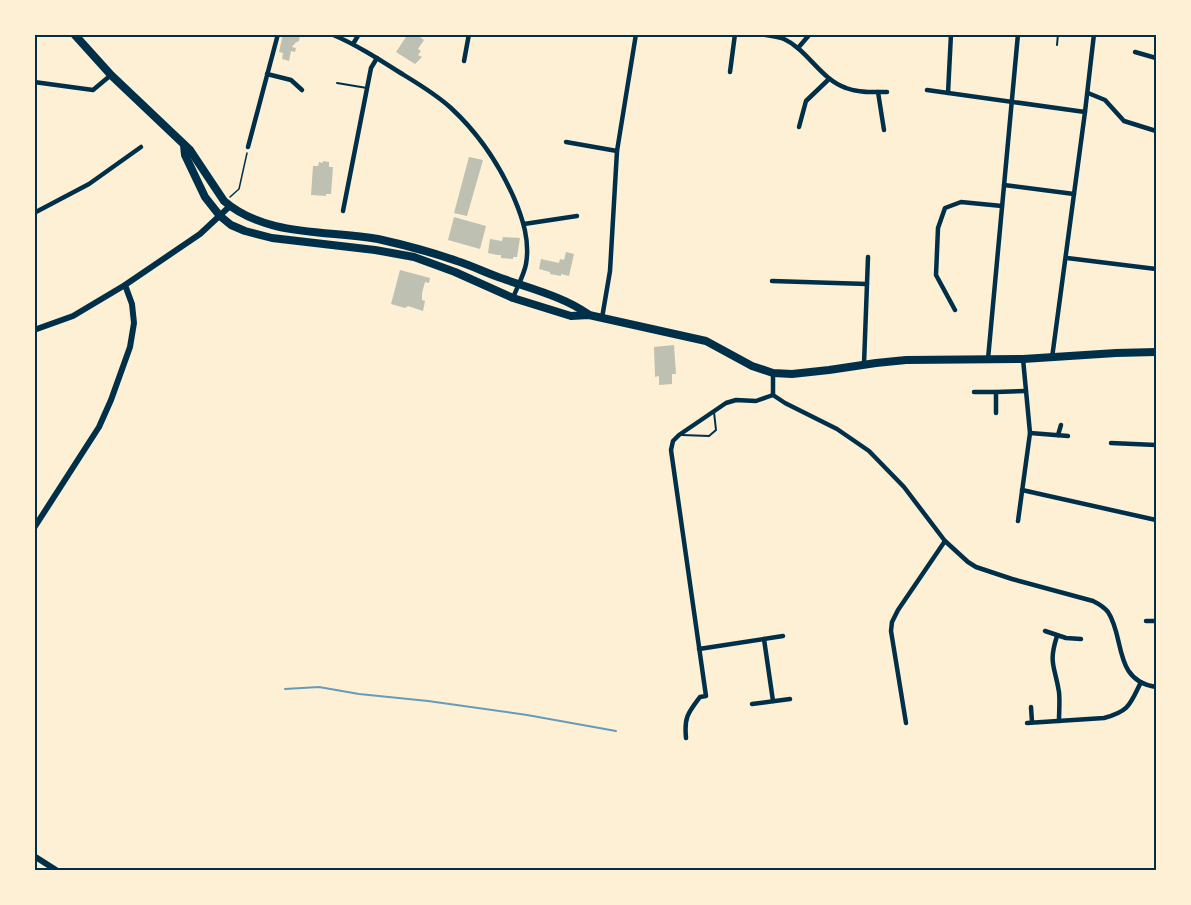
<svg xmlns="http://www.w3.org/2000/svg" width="1191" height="905" font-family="Ubuntu,sans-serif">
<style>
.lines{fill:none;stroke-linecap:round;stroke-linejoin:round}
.stream{stroke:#669bbc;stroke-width:2}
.building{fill:#bec0b2}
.path{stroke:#003049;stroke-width:1.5}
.service{stroke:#003049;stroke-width:2}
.minor{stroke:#003049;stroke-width:4.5}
.tertiary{stroke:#003049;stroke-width:6}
.primary{stroke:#003049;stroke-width:8}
.neatline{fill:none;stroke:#003049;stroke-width:2}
</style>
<rect width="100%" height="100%" fill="#fdf0d5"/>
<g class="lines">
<path class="stream" d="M 285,689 L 319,687 L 359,694 L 428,701 L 527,715 L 616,731"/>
</g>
<g class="building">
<path d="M 283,34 L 300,34 L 299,41 L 295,43 L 294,45 L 293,45 L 292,47 L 296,48 L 295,52 L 291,51 L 289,61 L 282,59 L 283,53 L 279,52 Z"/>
<path d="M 408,34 L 416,34 L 424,40 L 418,49 L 421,51 L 418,55 L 422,57 L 415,64 L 396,52 Z"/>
<path d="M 469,157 L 483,160 L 467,216 L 454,213 Z"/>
<path d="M 323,161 L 329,162 L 329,167 L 333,167 L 331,194 L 326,194 L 326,196 L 311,195 L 313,166 L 318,166 L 319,162 L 323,163 Z"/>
<path d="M 454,217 L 486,226 L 480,249 L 448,240 Z"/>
<path d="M 503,237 L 520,238 L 517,257 L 513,257 L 513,259 L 501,258 L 501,255 L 497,255 L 488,253 L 490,239 L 502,241 Z"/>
<path d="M 566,252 L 574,254 L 569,276 L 561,274 L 561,276 L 550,274 L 550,272 L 539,269 L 541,259 L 559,263 L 560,259 L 564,260 Z"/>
<path d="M 400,270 L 430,278 L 429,283 L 425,282 L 422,293 L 422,300 L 425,301 L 423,311 L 408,306 L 405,308 L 391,304 Z"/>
<path d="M 674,345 L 676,374 L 672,374 L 672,384 L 659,385 L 659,376 L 655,377 L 654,347 Z"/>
</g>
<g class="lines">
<path class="path" d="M 230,197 L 239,189 L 247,153"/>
<g class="service">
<path d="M 1057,45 L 1058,34"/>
<path d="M 337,83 L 367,88"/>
<path d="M 682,435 L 709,436 L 716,430 L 714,412"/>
</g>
<g class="minor">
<path d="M 331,34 C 355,44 377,58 399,72 C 417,83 436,94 451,108 C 478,133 499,164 514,198 C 523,219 530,241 526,264 C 524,275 517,287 513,298"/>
<path d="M 761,34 C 768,36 777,36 784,39 C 808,50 820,79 846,88 C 859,93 874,92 887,92"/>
<path d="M 353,44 L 359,34"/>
<path d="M 798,48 L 810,34"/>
<path d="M 1135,52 L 1156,58"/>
<path d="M 464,61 L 469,34"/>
<path d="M 730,72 L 735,34"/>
<path d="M 267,74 L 291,80 L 302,90"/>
<path d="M 34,82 L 93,90 L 111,75"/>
<path d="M 927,90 L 1085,112"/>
<path d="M 878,92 L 884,130"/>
<path d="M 948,93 L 951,34"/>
<path d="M 1088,93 L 1105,100 L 1124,121 L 1156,131"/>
<path d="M 799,127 L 806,101 L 829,79"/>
<path d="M 566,142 L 617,151"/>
<path d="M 248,147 L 278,34"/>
<path d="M 1004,185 L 1074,194"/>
<path d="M 343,211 L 371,68 L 377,58"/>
<path d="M 34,213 L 89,184 L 141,147"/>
<path d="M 524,224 L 577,216"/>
<path d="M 1067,258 L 1156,269"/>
<path d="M 772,281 L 867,284"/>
<path d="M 955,310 L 936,275 L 938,228 L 945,208 L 961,202 L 1002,206"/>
<path d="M 602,318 L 610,271 L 617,151 L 636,34"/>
<path d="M 1052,358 L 1085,112 L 1094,34"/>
<path d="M 988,359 L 1018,34"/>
<path d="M 864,364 L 868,257"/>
<path d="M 773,373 L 773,395 L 785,403 L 837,429 L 869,451 L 904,487 L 945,541 L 968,562 L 976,567 L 1012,579 L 1093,601 C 1099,604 1104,607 1108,612 C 1125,637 1113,681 1156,687"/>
<path d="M 974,392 L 996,392"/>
<path d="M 996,413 L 996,392 L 1026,391"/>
<path d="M 1030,433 L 1068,436"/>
<path d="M 1058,435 L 1061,425"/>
<path d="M 1111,443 L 1156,445"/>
<path d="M 1022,490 L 1156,520"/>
<path d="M 1018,521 L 1030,433 L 1023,359"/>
<path d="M 1146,621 L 1156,621"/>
<path d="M 1045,631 L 1066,638 L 1081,639"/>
<path d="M 1057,636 C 1048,664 1055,666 1059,692 C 1060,701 1059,711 1059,721"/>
<path d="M 764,639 L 773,701"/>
<path d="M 699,649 L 783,636"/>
<path d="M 752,704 L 790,699"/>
<path d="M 1031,707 L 1032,722"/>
<path d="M 906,723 L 891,631 L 892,622 L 898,610 L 945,541"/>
<path d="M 1027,723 L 1104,718 C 1130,711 1130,704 1141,682"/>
<path d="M 686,738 C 684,717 688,713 700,697 L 706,696 L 671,450 L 673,441 L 679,435 L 726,403 L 736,400 L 756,401 L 773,395"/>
</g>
<g class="tertiary">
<path d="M 34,330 L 73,316 L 125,285 L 200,234 L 230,206"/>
<path d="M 34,528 L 99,427 L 111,400 L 130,347 L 134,323 L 132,304 L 125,285"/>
<path d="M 34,856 L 56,870"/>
</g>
<g class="primary">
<path d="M 74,34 L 111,75 L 190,150 L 224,201 C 266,237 327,230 378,239 C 405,245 431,252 457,261 C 473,266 488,274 504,279 C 532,289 564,297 588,314"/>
<path d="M 184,145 L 185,155 L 205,197 L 220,216 L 231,225 L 245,231 L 272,238 L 375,250 L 414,257 L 455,272 L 513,298 L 571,316 L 589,315 L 706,341 L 752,366 L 773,373 L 792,374 L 829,370 L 876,363 L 906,360 L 1023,359 L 1116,353 L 1156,352"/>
</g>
</g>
<rect width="1191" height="905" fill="none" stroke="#fdf0d5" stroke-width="72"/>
<rect x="36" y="36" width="1119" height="833" class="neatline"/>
</svg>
